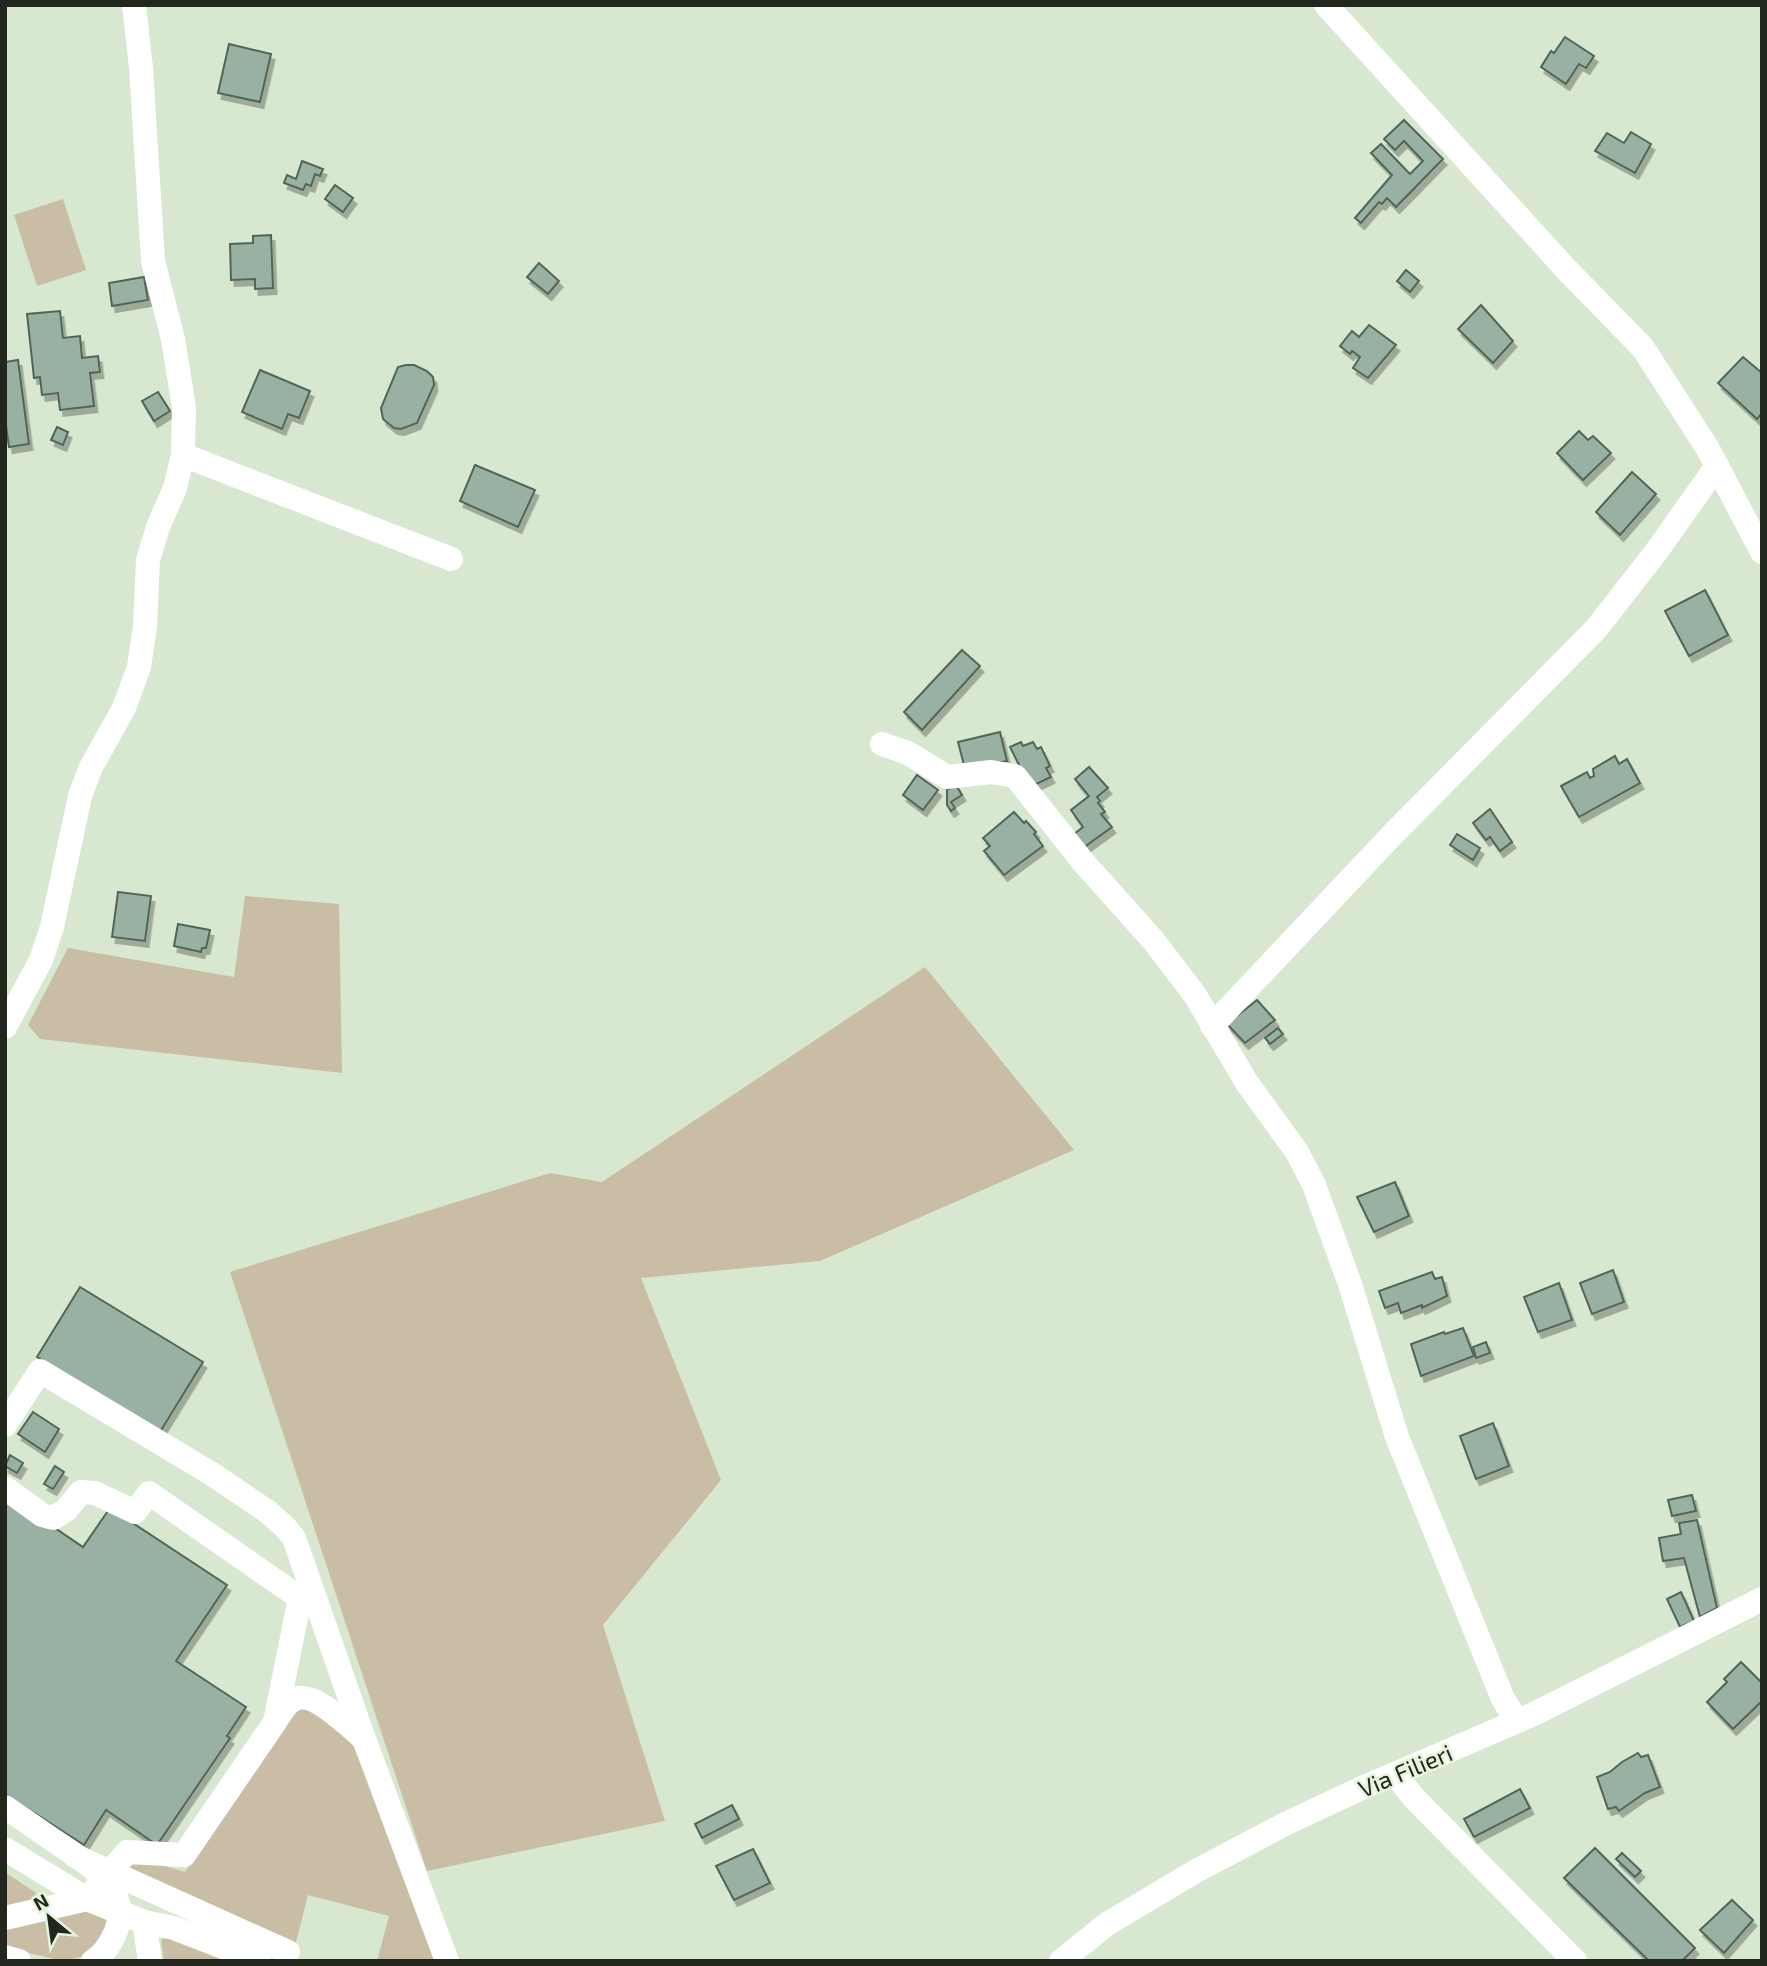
<svg xmlns="http://www.w3.org/2000/svg" width="1767" height="1966" font-family="'Exo 2',sans-serif">
<style>
.green{fill:#c9bda5}
.building{fill:#98b1a2;stroke:#4f6658;stroke-width:2;filter:url(#shadow)}
.lines{fill:none;stroke-linecap:round;stroke-linejoin:round}
.minor{stroke:#fff;stroke-width:24}
.labels{text-anchor:middle;dominant-baseline:central;stroke-width:5;stroke-linejoin:round;paint-order:stroke}
.street-label{font-size:24px;fill:#22271e;stroke:#e5f4dc}
</style>
<defs>
<filter id="shadow"><feDropShadow dx="3.5" dy="6" stdDeviation="0" flood-color="#0004"/></filter>
</defs>
<rect width="100%" height="100%" fill="#d8e7cf"/>
<g class="green">
<path d="M 63,199 L 86,270 L 37,286 L 14,215 Z"/>
<path d="M 245,896 L 339,904 L 342,1073 L 40,1039 L 28,1025 L 68,948 L 234,977 Z"/>
<path d="M 925,967 L 1074,1150 L 820,1261 L 641,1278 L 721,1480 L 603,1625 L 665,1821 L 427,1871 L 230,1272 L 550,1173 L 602,1182 Z"/>
<path d="M 299,1704 L 354,1739 L 441,1961 L 377,1961 L 389,1916 L 308,1895 L 295,1946 L 125,1866 L 148,1861 L 185,1872 L 250,1771 Z"/>
<path d="M 5,1872 L 36,1893 L 32,1901 L 5,1907 Z"/>
<path d="M 82,1908 L 113,1919 L 86,1956 L 62,1961 L 5,1947 L 5,1925 Z"/>
<path d="M 169,1935 L 234,1961 L 164,1961 L 161,1940 Z"/>
</g>
<g class="building">
<path d="M 1565,37 L 1594,56 L 1586,68 L 1579,64 L 1566,84 L 1541,67 L 1551,51 L 1554,53 Z"/>
<path d="M 229,44 L 271,54 L 260,102 L 218,93 Z"/>
<path d="M 1404,120 L 1443,159 L 1396,207 L 1387,198 L 1382,204 L 1379,202 L 1361,223 L 1355,218 L 1392,175 L 1371,153 L 1381,144 L 1410,174 L 1423,161 L 1404,141 L 1395,150 L 1384,139 Z"/>
<path d="M 1631,132 L 1651,144 L 1635,173 L 1595,151 L 1607,133 L 1624,143 Z"/>
<path d="M 302,161 L 323,169 L 320,176 L 315,174 L 311,186 L 306,184 L 303,190 L 284,183 L 287,175 L 296,179 Z"/>
<path d="M 335,185 L 353,198 L 343,212 L 325,199 Z"/>
<path d="M 271,235 L 273,288 L 255,289 L 255,279 L 231,280 L 230,244 L 253,243 L 253,236 Z"/>
<path d="M 539,263 L 559,281 L 548,294 L 527,277 Z"/>
<path d="M 1406,270 L 1419,281 L 1410,292 L 1397,281 Z"/>
<path d="M 144,277 L 148,300 L 112,306 L 109,283 Z"/>
<path d="M 1481,305 L 1513,341 L 1493,363 L 1458,329 Z"/>
<path d="M 60,311 L 63,338 L 80,336 L 82,358 L 98,356 L 100,372 L 90,373 L 94,406 L 60,410 L 58,393 L 42,395 L 40,377 L 34,378 L 27,314 Z"/>
<path d="M 1369,325 L 1396,345 L 1368,378 L 1353,368 L 1360,357 L 1352,351 L 1350,354 L 1340,346 L 1352,331 L 1359,337 Z"/>
<path d="M 1743,357 L 1762,373 L 1762,413 L 1757,419 L 1718,383 Z"/>
<path d="M 18,360 L 29,444 L 9,447 L 5,419 L 5,362 Z"/>
<path d="M 406,365 L 414,365 L 427,371 L 433,377 L 434,385 L 417,423 L 401,429 L 394,428 L 383,419 L 381,408 L 398,367 Z"/>
<path d="M 260,370 L 310,391 L 299,418 L 288,414 L 282,429 L 242,412 Z"/>
<path d="M 158,392 L 170,411 L 154,421 L 142,401 Z"/>
<path d="M 57,427 L 68,432 L 63,445 L 51,440 Z"/>
<path d="M 1579,431 L 1588,440 L 1593,436 L 1611,453 L 1583,480 L 1557,453 Z"/>
<path d="M 475,465 L 535,490 L 518,527 L 460,501 Z"/>
<path d="M 1632,472 L 1656,494 L 1620,535 L 1596,512 Z"/>
<path d="M 1705,590 L 1728,635 L 1689,656 L 1665,611 Z"/>
<path d="M 962,650 L 980,666 L 922,730 L 904,712 Z"/>
<path d="M 1000,732 L 1007,761 L 965,769 L 958,742 Z"/>
<path d="M 1021,742 L 1023,746 L 1033,742 L 1037,749 L 1041,747 L 1050,766 L 1046,768 L 1051,777 L 1030,787 L 1010,747 Z"/>
<path d="M 1615,756 L 1619,764 L 1627,759 L 1640,783 L 1579,817 L 1561,786 L 1587,772 L 1590,778 L 1594,776 L 1593,769 Z"/>
<path d="M 1089,767 L 1108,788 L 1097,797 L 1100,801 L 1098,803 L 1105,812 L 1101,814 L 1112,827 L 1083,848 L 1073,835 L 1083,827 L 1071,810 L 1089,796 L 1075,779 Z"/>
<path d="M 917,775 L 938,790 L 923,810 L 903,795 Z"/>
<path d="M 956,785 L 962,795 L 951,802 L 955,808 L 951,811 L 947,805 L 947,790 Z"/>
<path d="M 1490,809 L 1512,842 L 1500,851 L 1490,837 L 1486,840 L 1473,823 Z"/>
<path d="M 1014,812 L 1024,823 L 1026,821 L 1036,832 L 1034,834 L 1043,846 L 1004,875 L 984,851 L 990,846 L 983,838 Z"/>
<path d="M 1457,834 L 1480,848 L 1473,860 L 1450,845 Z"/>
<path d="M 118,892 L 151,896 L 145,941 L 112,937 Z"/>
<path d="M 178,924 L 210,930 L 206,948 L 202,948 L 201,952 L 174,946 Z"/>
<path d="M 1257,1000 L 1275,1020 L 1245,1043 L 1227,1024 Z"/>
<path d="M 1278,1028 L 1283,1034 L 1270,1044 L 1265,1038 Z"/>
<path d="M 1395,1182 L 1409,1216 L 1374,1232 L 1357,1197 Z"/>
<path d="M 1613,1270 L 1624,1302 L 1592,1314 L 1580,1283 Z"/>
<path d="M 1432,1272 L 1435,1279 L 1442,1277 L 1447,1296 L 1422,1308 L 1422,1305 L 1401,1313 L 1398,1303 L 1385,1308 L 1379,1291 Z"/>
<path d="M 1559,1283 L 1572,1320 L 1538,1332 L 1524,1297 Z"/>
<path d="M 80,1287 L 203,1362 L 160,1432 L 37,1357 Z"/>
<path d="M 1463,1328 L 1474,1356 L 1421,1376 L 1411,1344 L 1444,1332 L 1445,1334 Z"/>
<path d="M 1486,1342 L 1490,1353 L 1476,1358 L 1473,1347 Z"/>
<path d="M 33,1412 L 59,1429 L 45,1452 L 18,1434 Z"/>
<path d="M 1493,1423 L 1509,1466 L 1476,1479 L 1460,1436 Z"/>
<path d="M 10,1455 L 23,1463 L 17,1473 L 5,1466 Z"/>
<path d="M 55,1466 L 64,1472 L 53,1489 L 44,1484 Z"/>
<path d="M 5,1494 L 83,1547 L 110,1508 L 227,1585 L 176,1661 L 246,1707 L 227,1736 L 230,1738 L 157,1845 L 106,1810 L 84,1845 L 5,1794 Z"/>
<path d="M 1692,1495 L 1696,1511 L 1672,1516 L 1668,1500 Z"/>
<path d="M 1697,1520 L 1717,1608 L 1700,1617 L 1684,1558 L 1663,1561 L 1659,1538 L 1681,1534 L 1679,1523 Z"/>
<path d="M 1681,1592 L 1694,1621 L 1680,1627 L 1667,1599 Z"/>
<path d="M 1741,1662 L 1762,1683 L 1762,1701 L 1733,1729 L 1707,1702 L 1727,1682 L 1724,1679 Z"/>
<path d="M 1638,1753 L 1641,1757 L 1648,1755 L 1660,1787 L 1645,1793 L 1619,1811 L 1616,1807 L 1608,1809 L 1597,1777 L 1610,1772 L 1622,1762 Z"/>
<path d="M 1520,1789 L 1530,1808 L 1474,1837 L 1464,1819 Z"/>
<path d="M 732,1805 L 739,1819 L 702,1838 L 695,1824 Z"/>
<path d="M 1595,1848 L 1695,1948 L 1682,1961 L 1649,1961 L 1564,1878 Z"/>
<path d="M 753,1849 L 770,1883 L 734,1900 L 716,1866 Z"/>
<path d="M 1622,1853 L 1641,1871 L 1635,1877 L 1616,1859 Z"/>
<path d="M 1732,1900 L 1753,1920 L 1724,1953 L 1700,1930 Z"/>
</g>
<g class="lines">
<g class="minor">
<path d="M 1326,5 L 1566,269 L 1643,348 L 1708,449 L 1762,552"/>
<path d="M 183,455 L 451,559"/>
<path d="M 882,744 L 908,753 L 947,777 L 991,772 L 1015,776 L 1084,863 L 1153,940 L 1195,995 L 1247,1083 L 1297,1152 L 1314,1185 L 1350,1284 L 1397,1437 L 1503,1699 L 1517,1721"/>
<path d="M 1212,1026 L 1393,834 L 1596,629 L 1656,552 L 1717,466"/>
<path d="M 5,1027 L 41,960 L 52,927 L 80,796 L 91,767 L 124,708 L 139,667 L 145,626 L 148,560 L 158,527 L 175,488 L 183,455 L 184,408 L 173,339 L 153,261 L 141,68 L 134,5"/>
<path d="M 5,1425 L 40,1371 L 212,1474 L 268,1512 L 285,1527 L 294,1538 L 364,1739 L 447,1961"/>
<path d="M 5,1488 L 42,1515 L 53,1518 L 66,1510 L 81,1492 L 95,1493 L 135,1512 L 149,1493 L 300,1598 L 275,1722 L 184,1855 L 127,1852 L 87,1899 L 5,1849"/>
<path d="M 275,1722 C 280,1715 285,1704 293,1700 C 311,1688 350,1727 364,1739"/>
<path d="M 1395,1774 L 1414,1798 L 1575,1961"/>
<path d="M 5,1807 C 23,1819 41,1832 59,1844 C 88,1864 132,1889 116,1931 C 111,1943 105,1954 93,1961"/>
<path d="M 75,1856 L 288,1952"/>
<path d="M 5,1918 L 87,1899 L 144,1922 L 150,1961"/>
<path d="M 144,1922 L 174,1928 L 259,1961"/>
<path d="M 5,1957 L 19,1961"/>
<path d="M 1061,1961 L 1107,1924 L 1196,1871 L 1287,1823 L 1362,1788 L 1534,1714 L 1762,1599"/>
</g>
</g>
<g class="labels">
<g class="street-label">
<text transform="translate(1405 1770) rotate(-23)">Via Filieri</text>
</g>
</g>
<rect width="1767" height="1966" fill="none" stroke="#22271e" stroke-width="14"/>
<g transform="translate(49 1917) rotate(331)" stroke="#e5f4dc" stroke-width="5" paint-order="stroke">
<path d="M0-5L12 26L0 18L-12 26Z" fill="#22271e"/>
<text y="-10" font-size="19" font-weight="bold" text-anchor="middle" fill="#22271e">N</text>
</g>
</svg>
